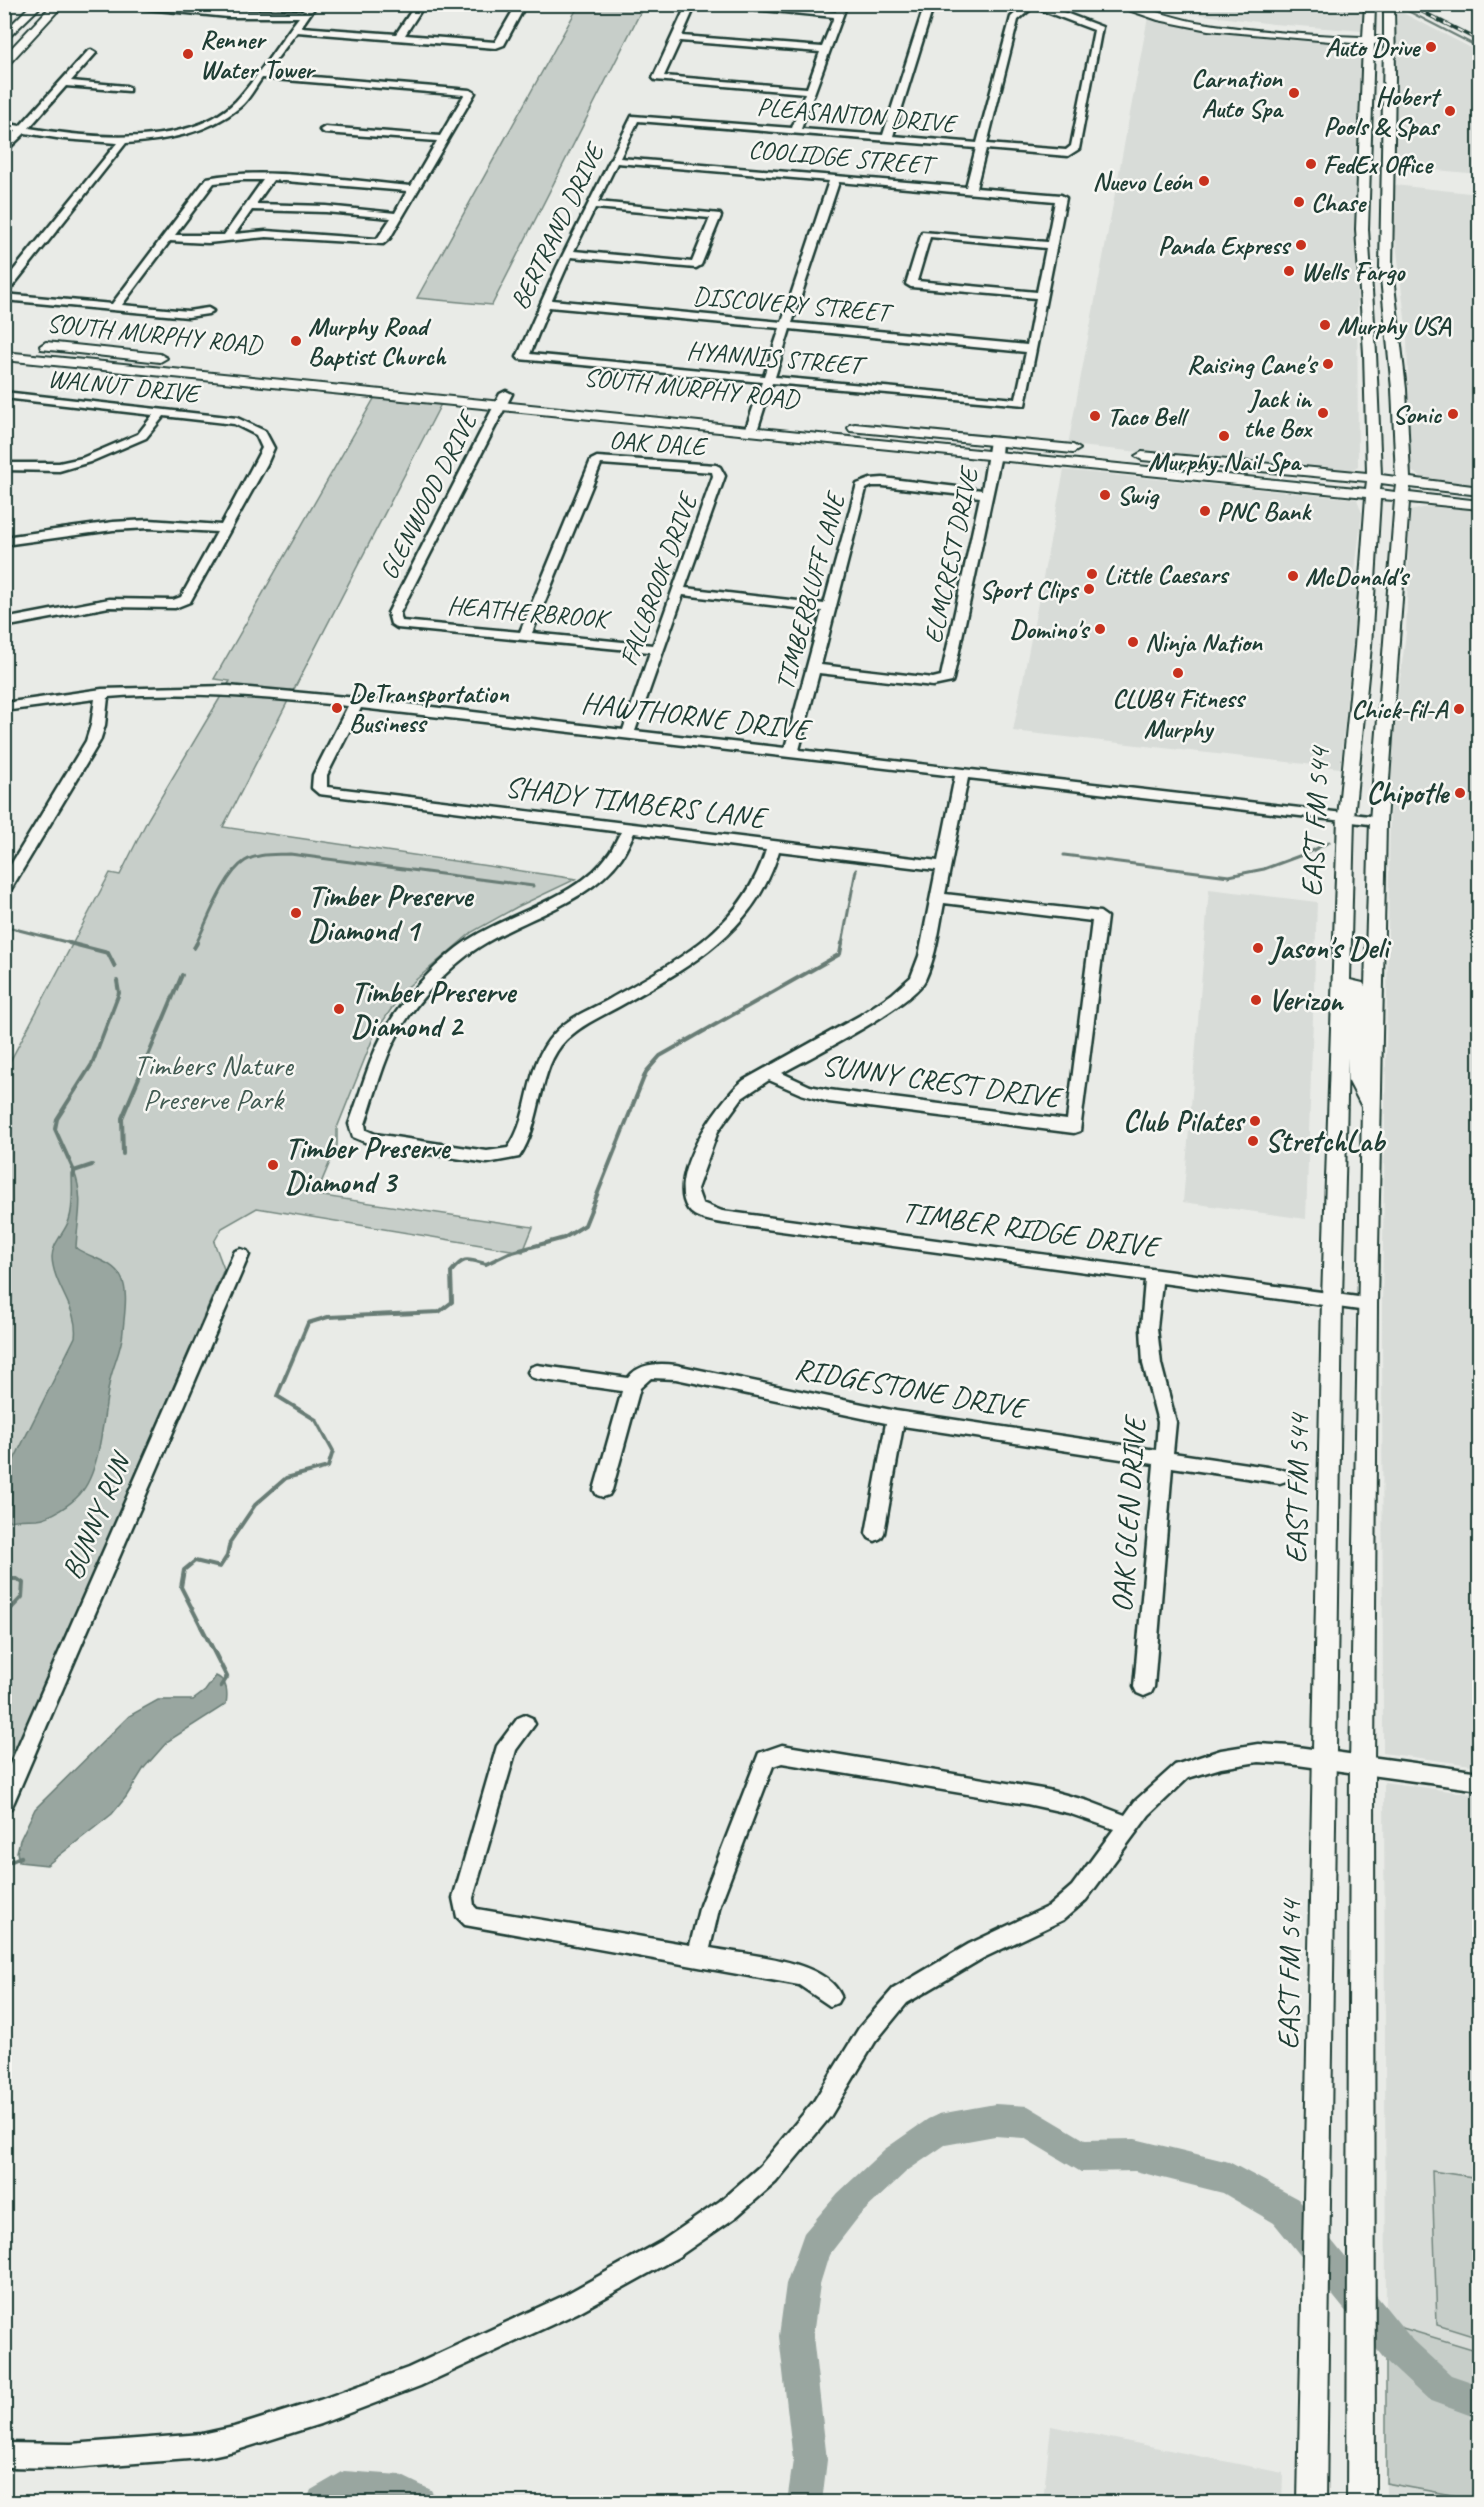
<svg xmlns="http://www.w3.org/2000/svg" width="1484" height="2507" font-family="Caveat,sans-serif">
<style>
.built{fill:#d8dcd8}
.green{fill:#c7cec9;stroke:#73867e;stroke-width:1.5}
.water{fill:#99a6a0;stroke:#687c75;stroke-width:1.5}
.lines{fill:none;stroke-linecap:round;stroke-linejoin:round}
.stream-far3{stroke:#687c75;stroke-width:2}
.stream-far2{stroke:#687c75;stroke-width:3}
.stream-far1{stroke:#687c75;stroke-width:4}
.stream{stroke:#687c75;stroke-width:4.5}
.river{fill:#99a6a0;fill-rule:evenodd}
.minor-casing{stroke:#1f3d34;stroke-width:5}
.major-casing{stroke:#1f3d34;stroke-width:4}
.minor{fill:#f6f6f2;fill-rule:evenodd}
.major{fill:#f6f6f2;fill-rule:evenodd}
.rail-casing{stroke:#1f3d34;stroke-width:4}
.rail{stroke:#f6f6f2;stroke-width:2;stroke-dasharray:7;stroke-linecap:butt}
.poi-dot{fill:#c8321e;stroke:#f6f6f2;stroke-width:2}
.labels{text-anchor:middle;dominant-baseline:central;stroke-width:5;stroke-linejoin:round;paint-order:stroke}
.far-poi-label{font-size:26px;font-weight:bold;fill:#1f3d34;stroke:#f6f6f2;text-anchor:start}
.far-street-label{font-size:26px;fill:#1f3d34;stroke:#f6f6f2}
.street-label{font-size:30px;fill:#1f3d34;stroke:#f6f6f2}
.poi-label{font-size:30px;font-weight:bold;fill:#1f3d34;stroke:#f6f6f2;text-anchor:start}
.park-label{font-size:30px;fill:#415a52;stroke:#f6f6f2}
</style>
<rect width="100%" height="100%" fill="#e9ebe7"/>
<filter id="ink" filterUnits="userSpaceOnUse"><feTurbulence type="fractalNoise" baseFrequency=".0167" numOctaves="2"/><feDisplacementMap in="SourceGraphic" scale="12" xChannelSelector="R" yChannelSelector="G"/><feConvolveMatrix kernelMatrix="1 2 1 2 8 2 1 2 1" color-interpolation-filters="sRGB"/></filter>
<g filter="url(#ink)">
<g class="built">
<path d="M 1152,5 L 1364,5 L 1363,31 L 1273,24 L 1189,13 Z"/>
<path d="M 1397,10 L 1479,52 L 1479,174 L 1394,166 Z"/>
<path d="M 1148,17 L 1197,27 L 1245,34 L 1363,43 L 1357,271 L 1358,466 L 1353,469 L 1347,472 L 1068,445 Z"/>
<path d="M 1394,185 L 1479,194 L 1479,486 L 1426,480 L 1410,470 L 1407,335 L 1394,226 Z"/>
<path d="M 1064,470 L 1357,499 L 1362,513 L 1355,570 L 1360,575 L 1340,768 L 1013,731 Z"/>
<path d="M 1436,505 L 1480,510 L 1479,1766 L 1383,1753 L 1382,1306 L 1391,748 L 1406,633 L 1410,511 Z"/>
<path d="M 1209,889 L 1317,902 L 1306,1219 L 1183,1202 Z"/>
<path d="M 1384,1782 L 1479,1795 L 1479,2351 L 1386,2323 Z"/>
<path d="M 1051,2426 L 1283,2473 L 1282,2502 L 1043,2502 Z"/>
<path d="M 1386,2483 L 1480,2500 L 1479,2502 L 1386,2502 Z"/>
</g>
<g class="green">
<path d="M 579,5 L 644,5 L 492,305 L 417,298 Z"/>
<path d="M 375,397 L 441,404 L 223,827 L 576,879 L 517,907 L 472,932 L 404,990 L 375,1033 L 337,1128 L 337,1145 L 316,1195 L 533,1227 L 523,1252 L 257,1208 L 222,1228 L 214,1242 L 224,1269 L 5,1779 L 5,1071 L 110,873 L 120,875 L 148,819 L 230,681 L 214,679 Z"/>
<path d="M 1432,2171 L 1479,2178 L 1479,2338 L 1437,2325 Z"/>
<path d="M 1386,2323 L 1479,2351 L 1479,2500 L 1386,2483 Z"/>
</g>
<g class="water">
<path d="M 74,1171 C 85,1201 77,1219 76,1248 C 90,1258 113,1261 121,1277 C 129,1291 124,1316 123,1331 C 122,1348 114,1363 110,1380 C 103,1411 102,1470 80,1494 C 71,1504 51,1518 37,1519 C 28,1519 19,1519 10,1521 L 5,1516 L 5,1478 L 75,1337 C 79,1309 53,1286 52,1257 C 52,1244 65,1232 69,1220 C 74,1206 72,1187 72,1173 Z"/>
<path d="M 216,1676 C 228,1681 228,1693 226,1704 L 168,1741 L 144,1768 L 126,1797 L 112,1814 L 47,1865 L 19,1862 L 17,1852 L 20,1840 L 35,1809 L 129,1716 L 158,1700 L 193,1700 L 205,1691 Z"/>
</g>
<g class="lines">
<g class="stream-far3">
<path d="M 1461,4 L 1480,16"/>
<path d="M 1402,8 L 1480,48"/>
</g>
<g class="stream-far2">
<path d="M 1064,855 L 1229,876 L 1264,869 L 1310,852 L 1329,842"/>
<path d="M 7,927 L 74,944"/>
<path d="M 196,944 C 207,922 224,874 245,861 C 258,853 275,855 290,854 L 533,886"/>
<path d="M 842,944 L 856,870"/>
</g>
<g class="stream-far1">
<path d="M 69,943 L 108,953 L 115,967"/>
<path d="M 194,948 L 197,943"/>
<path d="M 123,1154 L 122,1118 L 182,975"/>
<path d="M 74,1171 L 92,1165"/>
<path d="M 74,1176 L 74,1171 L 55,1129 L 57,1119 L 92,1064 L 119,993 L 117,981"/>
<path d="M 4,1579 L 17,1579 L 23,1583 L 22,1597 L 4,1616"/>
<path d="M 202,1628 L 181,1587 L 184,1570 L 195,1561 L 220,1567 L 227,1556 L 230,1542 L 255,1505 L 286,1478 L 328,1467 L 333,1451 L 316,1420 L 277,1396 L 308,1323 L 328,1317 L 439,1312 L 452,1302 L 451,1272 C 464,1256 467,1259 486,1264 L 509,1253 L 564,1238 L 585,1225 L 646,1072 L 660,1056 L 840,954 L 842,943"/>
</g>
<g class="stream">
<path d="M 201,1626 L 227,1677 L 221,1686"/>
<path d="M 4,1864 L 21,1857"/>
</g>
<g class="river">
<path d="M 995,2104 L 1028,2106 L 1085,2140 L 1135,2139 L 1229,2162 L 1298,2199 L 1410,2337 L 1451,2375 L 1480,2385 L 1480,2419 L 1428,2400 L 1386,2361 L 1274,2223 L 1223,2193 L 1135,2171 L 1081,2172 L 1024,2138 L 995,2136 L 945,2145 L 907,2171 L 860,2215 L 829,2255 L 820,2284 L 813,2336 L 827,2460 L 822,2502 L 787,2502 L 793,2460 L 779,2336 L 786,2284 L 804,2233 L 838,2193 L 885,2149 L 928,2119 L 939,2114 Z"/>
<path d="M 344,2471 L 400,2475 L 431,2490 L 437,2502 L 306,2502 L 311,2490 Z"/>
</g>
<defs>
<g id="minor">
<path d="M 96,4 L 140,4 L 228,11 L 303,11 L 308,4 L 317,4 L 301,27 L 396,34 L 416,4 L 425,4 L 405,35 L 495,42 L 517,4 L 526,4 L 504,45 L 496,48 L 297,32 L 266,73 L 470,90 L 475,93 L 390,238 L 383,244 L 266,237 L 208,243 L 170,241 L 122,305 L 188,311 L 208,308 L 213,311 L 208,314 L 188,317 L 4,300 L 4,294 L 112,304 L 207,178 C 265,166 351,181 411,186 L 437,141 L 325,133 L 320,130 L 325,127 L 440,136 L 464,95 L 262,78 C 255,87 249,100 240,107 C 207,134 167,140 126,143 L 8,292 L 4,293 L 4,282 L 117,143 L 63,139 L 25,133 L 4,153 L 4,144 L 16,131 L 4,129 L 4,123 L 20,126 L 88,51 L 91,50 L 96,53 L 71,81 L 126,86 L 129,87 L 129,91 L 66,86 L 29,128 C 88,138 189,149 236,101 C 259,76 278,44 299,17 L 228,17 ZM 241,180 L 263,180 L 224,235 L 175,235 L 214,183 ZM 273,180 L 407,191 L 395,213 L 326,206 L 256,204 ZM 252,210 L 326,212 L 391,218 L 377,239 L 266,231 L 235,234 Z"/>
<path d="M 687,4 L 696,4 L 682,36 L 822,47 L 834,17 L 702,4 L 744,4 L 836,12 L 838,4 L 847,4 L 801,129 L 883,135 L 925,4 L 934,4 L 893,136 L 977,143 L 1011,17 L 1026,4 L 1042,4 L 1102,27 L 1079,149 L 1068,156 L 986,149 L 976,188 L 1061,195 L 1066,198 L 1025,405 L 772,383 L 757,431 L 751,434 L 745,431 L 762,382 L 519,359 L 517,357 L 557,267 L 632,116 L 792,128 L 805,93 L 655,80 L 653,78 ZM 1033,7 L 1094,30 L 1071,146 L 1066,150 L 987,144 L 1018,20 ZM 680,41 L 820,52 L 807,88 L 664,76 ZM 638,121 L 976,148 L 966,187 L 620,158 ZM 617,163 L 829,181 L 782,322 L 552,300 L 571,257 L 696,268 L 701,265 L 721,216 L 720,214 L 598,202 ZM 839,182 L 1055,201 L 1047,242 L 922,232 L 906,284 L 911,287 L 1036,298 L 1027,345 L 792,323 ZM 595,208 L 710,218 L 692,262 L 574,251 ZM 930,237 L 1046,248 L 1037,292 L 917,281 ZM 549,307 L 780,328 L 764,376 L 530,354 ZM 790,329 L 1026,352 L 1016,399 L 775,377 Z"/>
<path d="M 506,391 L 512,394 L 400,613 L 402,621 L 520,632 L 591,460 L 597,457 L 716,465 L 720,467 L 725,476 L 685,588 L 824,604 L 857,484 L 870,479 L 883,478 L 982,490 L 990,441 L 996,438 L 1002,441 L 1001,455 L 953,679 L 952,682 L 933,686 L 819,673 L 799,750 L 1378,817 L 1385,821 L 1378,825 L 968,778 L 945,894 L 1100,912 L 1107,917 L 1080,1131 L 1074,1133 L 829,1102 L 801,1094 L 769,1080 L 742,1098 L 718,1131 L 697,1189 L 702,1203 L 722,1211 L 1373,1299 L 1375,1304 L 1373,1309 L 1367,1311 L 1162,1283 L 1157,1328 L 1161,1364 L 1176,1422 L 1173,1453 L 1280,1469 L 1286,1471 L 1289,1476 L 1286,1481 L 1280,1483 L 1172,1467 L 1154,1687 L 1151,1693 L 1144,1696 L 1137,1693 L 1134,1687 L 1154,1464 L 903,1426 L 884,1533 L 881,1538 L 875,1541 L 869,1538 L 866,1533 L 886,1423 L 676,1379 L 651,1378 L 640,1388 L 612,1490 L 609,1495 L 603,1497 L 597,1495 L 594,1490 L 622,1391 L 537,1379 L 531,1377 L 528,1372 L 531,1367 L 537,1365 L 628,1378 C 639,1363 658,1363 676,1365 L 896,1411 L 1156,1450 L 1158,1422 L 1143,1364 L 1141,1328 L 1145,1280 L 722,1223 C 711,1221 695,1219 688,1209 C 666,1177 718,1101 744,1080 L 859,1016 L 892,994 L 911,977 L 919,956 L 936,870 L 779,851 C 755,932 689,967 620,1006 C 602,1016 581,1025 566,1040 C 537,1068 543,1123 519,1157 L 487,1163 L 372,1145 L 353,1137 L 349,1124 C 360,1095 368,1062 383,1034 C 400,1001 437,961 468,940 C 511,912 581,897 610,852 C 614,846 617,838 621,832 L 319,794 L 312,788 L 313,775 L 348,706 C 268,697 189,691 108,697 L 105,725 L 100,741 L 11,889 L 4,894 L 4,876 L 86,741 L 91,725 L 95,699 L 4,711 L 4,703 L 102,689 L 228,686 L 357,698 L 623,730 L 650,652 L 397,628 L 391,624 L 388,613 L 500,394 ZM 601,464 L 712,472 L 713,476 L 653,645 L 532,633 ZM 872,486 L 883,486 L 980,497 L 941,676 L 933,678 L 821,665 L 866,489 ZM 683,595 L 822,611 L 785,748 L 635,731 ZM 361,708 L 955,776 L 938,861 L 327,787 L 327,775 ZM 634,833 L 766,850 C 741,930 676,961 608,1000 C 589,1010 568,1018 554,1034 C 524,1065 532,1114 508,1148 L 487,1151 L 375,1134 L 366,1130 L 365,1124 C 375,1095 383,1061 398,1034 C 413,1004 451,965 479,947 C 525,917 588,904 621,858 C 626,851 630,841 634,833 ZM 944,903 L 1092,921 L 1067,1120 L 829,1090 L 810,1086 L 782,1073 C 811,1057 912,1006 925,980 C 936,956 939,929 944,903 Z"/>
<path d="M 4,392 L 237,418 L 265,431 L 274,448 L 267,464 L 190,602 L 175,608 L 109,607 L 4,627 L 4,619 L 109,599 L 173,600 L 181,597 L 217,532 L 149,528 L 113,530 L 4,545 L 4,537 L 113,522 L 149,520 L 221,525 L 262,448 L 256,435 L 234,424 L 164,416 L 146,438 L 90,462 L 59,471 L 4,470 L 4,463 L 59,463 L 82,458 L 138,434 L 153,415 L 4,398 Z"/>
<path d="M 241,1249 L 247,1251 L 249,1255 L 14,1802 L 11,1808 L 4,1811 L 4,1778 L 233,1255 L 235,1251 Z"/>
<path d="M 525,1715 L 532,1718 L 535,1724 L 516,1750 L 473,1898 L 474,1906 L 477,1909 L 690,1945 L 700,1905 L 759,1753 L 782,1745 L 1048,1790 L 1088,1801 L 1125,1815 L 1135,1801 L 1175,1765 L 1221,1750 L 1258,1744 L 1290,1746 L 1480,1772 L 1480,1790 L 1290,1764 L 1258,1762 L 1221,1768 L 1188,1778 L 1149,1815 L 1086,1900 L 1063,1920 L 983,1958 L 907,2003 L 875,2042 L 830,2117 L 776,2182 L 736,2217 L 678,2257 L 577,2313 L 420,2386 L 320,2424 L 234,2451 L 202,2458 L 71,2468 L 4,2467 L 4,2443 L 71,2444 L 202,2434 L 234,2427 L 320,2400 L 408,2368 L 561,2297 L 662,2241 L 720,2201 L 760,2166 L 814,2101 L 859,2028 L 893,1989 L 969,1944 L 1049,1906 L 1072,1886 L 1114,1829 L 1068,1813 L 1027,1804 L 782,1763 L 773,1766 L 720,1905 L 710,1948 C 746,1955 825,1959 841,1996 L 837,2003 L 830,2006 L 799,1985 L 465,1925 L 457,1917 L 453,1898 L 497,1746 L 518,1718 Z"/>
</g>
<g id="major">
<path d="M 32,4 L 43,4 L 4,42 L 4,32 Z"/>
<path d="M 53,4 L 64,4 L 8,65 L 4,66 L 4,56 Z"/>
<path d="M 1111,4 C 1140,4 1168,17 1196,22 C 1250,31 1307,35 1361,37 L 1363,37 L 1365,4 L 1375,4 L 1374,37 L 1384,38 L 1384,4 L 1394,4 L 1395,76 L 1392,268 L 1406,389 L 1410,478 L 1480,487 L 1480,495 L 1410,487 L 1409,493 L 1480,501 L 1480,509 L 1409,502 L 1386,821 L 1377,1304 L 1374,1766 L 1375,2502 L 1347,2502 L 1350,1766 L 1362,1107 L 1348,1080 L 1348,1057 L 1342,1299 L 1326,2502 L 1298,2502 L 1322,1299 L 1338,817 L 1355,646 L 1366,497 L 4,360 L 4,352 L 1366,489 L 1367,481 L 1142,460 L 1135,456 L 1142,452 L 1367,473 L 1364,353 L 1356,229 L 1363,44 L 1208,30 L 1158,20 ZM 1384,42 L 1380,268 L 1392,389 L 1396,477 L 1381,475 L 1376,353 L 1368,229 L 1374,44 ZM 1381,483 L 1396,485 L 1395,492 L 1380,490 ZM 1380,499 L 1395,500 L 1370,821 L 1365,986 L 1363,983 L 1350,980 L 1354,817 L 1371,646 Z"/>
<path d="M 46,342 L 160,354 L 167,358 L 160,362 L 41,349 L 40,346 Z"/>
<path d="M 855,424 L 1073,445 L 1080,449 L 1073,453 L 850,431 L 848,428 L 850,425 Z"/>
</g>
</defs>
<use href="#minor" class="minor-casing"/>
<use href="#major" class="major-casing"/>
<use href="#minor" class="minor"/>
<use href="#major" class="major"/>
<defs>
<path id="rail" d="M 1407,4 L 1480,41"/>
</defs>
<use href="#rail" class="rail-casing"/>
<use href="#rail" class="rail"/>
</g>
</g>
<g class="poi-dot">
<circle cx="1431" cy="47" r="6"/>
<circle cx="188" cy="54" r="6"/>
<circle cx="1294" cy="93" r="6"/>
<circle cx="1450" cy="111" r="6"/>
<circle cx="1311" cy="164" r="6"/>
<circle cx="1204" cy="181" r="6"/>
<circle cx="1299" cy="202" r="6"/>
<circle cx="1301" cy="245" r="6"/>
<circle cx="1289" cy="271" r="6"/>
<circle cx="1325" cy="325" r="6"/>
<circle cx="296" cy="341" r="6"/>
<circle cx="1328" cy="364" r="6"/>
<circle cx="1323" cy="413" r="6"/>
<circle cx="1453" cy="414" r="6"/>
<circle cx="1095" cy="416" r="6"/>
<circle cx="1224" cy="436" r="6"/>
<circle cx="1105" cy="495" r="6"/>
<circle cx="1205" cy="511" r="6"/>
<circle cx="1092" cy="574" r="6"/>
<circle cx="1293" cy="576" r="6"/>
<circle cx="1089" cy="589" r="6"/>
<circle cx="1100" cy="629" r="6"/>
<circle cx="1133" cy="642" r="6"/>
<circle cx="1178" cy="673" r="6"/>
<circle cx="337" cy="708" r="6"/>
<circle cx="1459" cy="709" r="6"/>
<circle cx="1460" cy="793" r="6"/>
<circle cx="296" cy="913" r="6"/>
<circle cx="1258" cy="948" r="6"/>
<circle cx="1256" cy="1000" r="6"/>
<circle cx="339" cy="1009" r="6"/>
<circle cx="1255" cy="1121" r="6"/>
<circle cx="1253" cy="1141" r="6"/>
<circle cx="273" cy="1165" r="6"/>
</g>
<g class="labels">
<g class="far-poi-label">
<text x="200" y="39">Renner<tspan x="200" dy="30">Water Tower</tspan></text>
<text x="1419" y="47" text-anchor="end">Auto Drive</text>
<text x="1282" y="78" text-anchor="end">Carnation<tspan x="1282" dy="30">Auto Spa</tspan></text>
<text x="1438" y="96" text-anchor="end">Hobert<tspan x="1438" dy="30">Pools &amp; Spas</tspan></text>
<text x="1323" y="164">FedEx Office</text>
<text x="1192" y="181" text-anchor="end">Nuevo León</text>
<text x="1311" y="202">Chase</text>
<text x="1289" y="245" text-anchor="end">Panda Express</text>
<text x="1301" y="271">Wells Fargo</text>
<text x="1337" y="325">Murphy USA</text>
<text x="308" y="326">Murphy Road<tspan x="308" dy="30">Baptist Church</tspan></text>
<text x="1316" y="364" text-anchor="end">Raising Cane's</text>
<text x="1311" y="398" text-anchor="end">Jack in<tspan x="1311" dy="30">the Box</tspan></text>
<text x="1441" y="414" text-anchor="end">Sonic</text>
<text x="1107" y="416">Taco Bell</text>
<text x="1224" y="461" text-anchor="middle">Murphy Nail Spa</text>
<text x="1117" y="495">Swig</text>
<text x="1217" y="511">PNC Bank</text>
<text x="1104" y="574">Little Caesars</text>
<text x="1305" y="576">McDonald's</text>
<text x="1077" y="589" text-anchor="end">Sport Clips</text>
<text x="1088" y="629" text-anchor="end">Domino's</text>
<text x="1145" y="642">Ninja Nation</text>
<text x="349" y="693">DeTransportation<tspan x="349" dy="30">Business</tspan></text>
<text x="1178" y="698" text-anchor="middle">CLUB4 Fitness<tspan x="1178" dy="30">Murphy</tspan></text>
<text x="1447" y="709" text-anchor="end">Chick-fil-A</text>
</g>
<g class="far-street-label">
<text transform="translate(856 115) rotate(5)">PLEASANTON DRIVE</text>
<text transform="translate(840 157) rotate(5)">COOLIDGE STREET</text>
<text transform="translate(557 227) rotate(-64)">BERTRAND DRIVE</text>
<text transform="translate(791 304) rotate(5)">DISCOVERY STREET</text>
<text transform="translate(154 334) rotate(6)">SOUTH MURPHY ROAD</text>
<text transform="translate(774 358) rotate(5)">HYANNIS STREET</text>
<text transform="translate(123 386) rotate(6)">WALNUT DRIVE</text>
<text transform="translate(691 388) rotate(6)">SOUTH MURPHY ROAD</text>
<text transform="translate(657 443) rotate(4)">OAK DALE</text>
<text transform="translate(428 496) rotate(-63)">GLENWOOD DRIVE</text>
<text transform="translate(951 556) rotate(-78)">ELMCREST DRIVE</text>
<text transform="translate(658 580) rotate(-70)">FALLBROOK DRIVE</text>
<text transform="translate(810 592) rotate(-75)">TIMBERBLUFF LANE</text>
<text transform="translate(527 612) rotate(5)">HEATHERBROOK</text>
</g>
<g class="street-label">
<text transform="translate(695 716) rotate(7)">HAWTHORNE DRIVE</text>
<text transform="translate(635 802) rotate(7)">SHADY TIMBERS LANE</text>
<text transform="translate(1315 822) rotate(-87)">EAST FM 544</text>
<text transform="translate(941 1081) rotate(8)">SUNNY CREST DRIVE</text>
<text transform="translate(1030 1229) rotate(8)">TIMBER RIDGE DRIVE</text>
<text transform="translate(910 1388) rotate(10)">RIDGESTONE DRIVE</text>
<text transform="translate(1297 1489) rotate(-89)">EAST FM 544</text>
<text transform="translate(1128 1515) rotate(-86)">OAK GLEN DRIVE</text>
<text transform="translate(96 1517) rotate(-67)">BUNNY RUN</text>
<text transform="translate(1289 1975) rotate(-89)">EAST FM 544</text>
</g>
<g class="poi-label">
<text x="1448" y="793" text-anchor="end">Chipotle</text>
<text x="308" y="896">Timber Preserve<tspan x="308" dy="34">Diamond 1</tspan></text>
<text x="1270" y="948">Jason's Deli</text>
<text x="351" y="992">Timber Preserve<tspan x="351" dy="34">Diamond 2</tspan></text>
<text x="1268" y="1000">Verizon</text>
<text x="1243" y="1121" text-anchor="end">Club Pilates</text>
<text x="1265" y="1141">StretchLab</text>
<text x="285" y="1148">Timber Preserve<tspan x="285" dy="34">Diamond 3</tspan></text>
</g>
<g class="park-label">
<text x="213" y="1065">Timbers Nature<tspan x="213" dy="34">Preserve Park</tspan></text>
</g>
</g>
<rect width="1484" height="2507" fill="none" stroke="#f6f6f2" stroke-width="24"/>
<rect x="12" y="12" width="1460" height="2483" fill="none" stroke="#1f3d34" stroke-width="2" filter="url(#ink)"/>
</svg>
